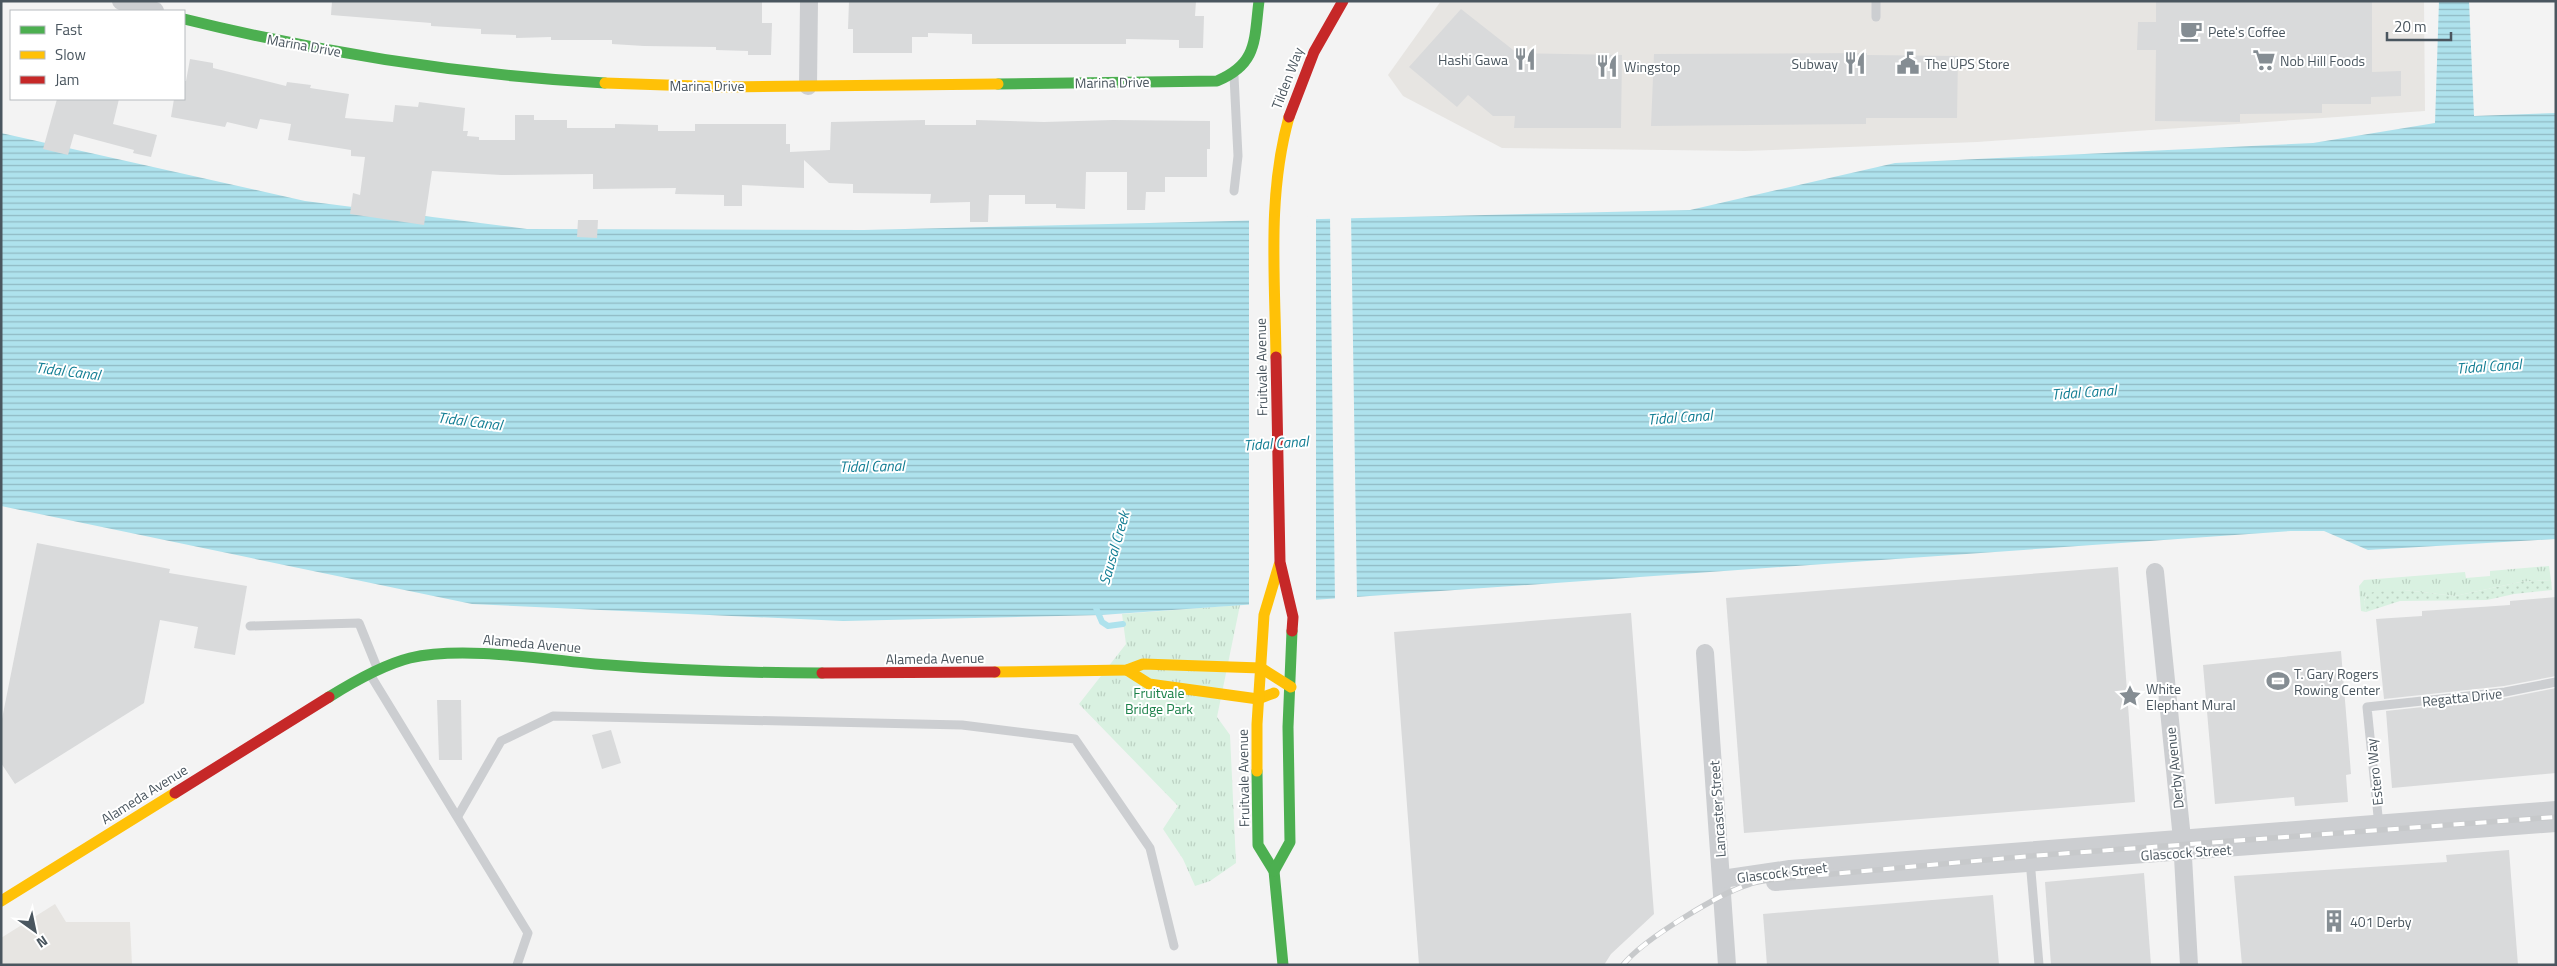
<svg xmlns="http://www.w3.org/2000/svg" width="2557" height="966" font-family="'Titillium Web',sans-serif">
<style>
.commercial{fill:#e7e5e2}
.grass{fill:url(#grass-tufts)}
.garden{fill:url(#garden-dots)}
.water{fill:url(#water-rules)}
.pier{fill:#f3f3f3}
.lines{fill:none;stroke-linecap:round;stroke-linejoin:round}
.stream{stroke:#aee2ed;stroke-width:6}
.building{fill:#d9dadb}
.lane{stroke:#ccced1;stroke-width:9}
.street{stroke:#ccced1;stroke-width:18}
.fast{stroke:#4caf50;stroke-width:11}
.slow{stroke:#ffc107;stroke-width:11}
.jam{stroke:#c62828;stroke-width:11}
.rail-casing{stroke:#c7c9cb;stroke-width:5.5}
.rail{stroke:#fff;stroke-width:4;stroke-dasharray:11;stroke-linecap:butt}
.labels{text-anchor:middle;dominant-baseline:central;stroke-width:4;stroke-linejoin:round;paint-order:stroke}
.poi-label{font-size:14px;fill:#4a565f;stroke:#fff;text-anchor:start}
.street-label{font-size:14px;fill:#4a565f;stroke:#fff}
.park-label{font-size:14px;fill:#1b8049;stroke:#fff}
.water-label{font-size:15px;font-style:italic;fill:#117d93;stroke:#fff}
</style>
<defs>
<pattern id="grass-tufts" width="24" height="20" patternUnits="userSpaceOnUse" patternTransform="scale(1.25)"><rect width="24" height="20" fill="#d9f1e1"/><path d="M3 7l-1-3M5 7V3M7 7l1-3M15 17l-1-3M17 17v-4M19 17l1-3" fill="none" stroke="#bcd1c3"/></pattern>
<pattern id="garden-dots" width="8" height="8" patternUnits="userSpaceOnUse" patternTransform="scale(1.25)"><rect width="8" height="8" fill="#d9f1e1"/><path d="M2 2h.1M6 6h.1" fill="none" stroke="#bcd1c3" stroke-width="1.8" stroke-linecap="round"/></pattern>
<pattern id="water-rules" width="6" height="5" patternUnits="userSpaceOnUse" patternTransform="scale(1.25)"><rect width="6" height="5" fill="#aee2ed"/><path d="M0 2.5h6" fill="none" stroke="#90bac3"/></pattern>
</defs>
<rect width="100%" height="100%" fill="#f3f3f3"/>
<g class="commercial">
<path d="M 1441,1 L 2424,1 L 2425,111 L 1977,142 L 1745,151 L 1502,148 L 1403,96 L 1388,75 Z"/>
<path d="M 55,904 L 66,922 L 130,922 L 132,965 L 1,965 L 1,938 Z"/>
</g>
<g class="grass">
<path d="M 2549,566 L 2551,580 L 2520,582 L 2455,596 L 2404,590 L 2367,595 L 2364,600 L 2366,612 L 2361,611 L 2359,586 L 2364,580 L 2465,572 L 2466,578 L 2490,576 L 2490,571 Z"/>
<path d="M 1240,605 L 1217,717 L 1230,735 L 1236,863 L 1210,881 L 1195,886 L 1183,859 L 1163,829 L 1178,806 L 1079,704 L 1126,644 L 1122,614 Z"/>
</g>
<path class="garden" d="M 2551,580 L 2552,590 L 2514,594 L 2487,600 L 2400,601 L 2366,612 L 2364,601 L 2367,595 L 2373,592 L 2404,590 L 2455,596 L 2520,582 Z"/>
<path class="water" d="M 2439,1 L 2469,1 L 2474,116 L 2556,113 L 2556,539 L 2368,550 L 2324,531 L 2291,531 L 1101,615 L 843,621 L 472,604 L 1,506 L 1,133 L 305,201 L 527,229 L 864,230 L 1690,210 L 1895,163 L 2313,143 L 2435,123 Z"/>
<g class="pier">
<path d="M 1351,215 L 1357,599 L 1335,601 L 1330,216 Z"/>
<path d="M 1316,216 L 1316,602 L 1249,607 L 1249,218 Z"/>
</g>
<g class="lines">
<path class="stream" d="M 1096,608 L 1102,622 L 1108,626 L 1123,624"/>
</g>
<g class="building">
<path d="M 332,1 L 762,1 L 762,23 L 772,23 L 771,55 L 748,55 L 748,51 L 716,50 L 716,47 L 644,46 L 612,44 L 612,40 L 551,40 L 551,37 L 516,38 L 516,35 L 481,34 L 481,29 L 431,26 L 431,23 L 331,15 Z"/>
<path d="M 849,1 L 1196,1 L 1195,16 L 1204,16 L 1203,48 L 1179,48 L 1179,40 L 1126,39 L 1126,44 L 972,44 L 972,34 L 928,33 L 928,37 L 912,37 L 912,53 L 853,53 L 853,29 L 848,29 Z"/>
<path d="M 2156,1 L 2372,1 L 2372,72 L 2401,71 L 2401,96 L 2371,97 L 2371,104 L 2322,104 L 2322,113 L 2240,114 L 2240,122 L 2155,121 L 2156,50 L 2137,50 L 2138,22 L 2156,22 Z"/>
<path d="M 1461,9 L 1517,53 L 1622,55 L 1621,128 L 1514,128 L 1515,116 L 1493,116 L 1468,95 L 1457,107 L 1409,67 Z"/>
<path d="M 1867,53 L 1867,55 L 1958,56 L 1957,118 L 1866,118 L 1866,124 L 1651,126 L 1654,54 Z"/>
<path d="M 190,59 L 213,63 L 213,68 L 286,86 L 287,82 L 311,85 L 310,88 L 349,94 L 345,118 L 393,122 L 395,105 L 418,107 L 419,102 L 465,108 L 463,131 L 468,131 L 467,136 L 479,137 L 479,140 L 515,140 L 515,115 L 534,115 L 534,120 L 567,120 L 567,128 L 615,128 L 615,124 L 658,125 L 658,131 L 695,131 L 695,124 L 786,124 L 786,144 L 790,144 L 790,152 L 830,150 L 831,122 L 925,120 L 925,125 L 976,125 L 976,120 L 1044,122 L 1113,120 L 1210,121 L 1210,149 L 1207,149 L 1207,177 L 1165,177 L 1165,192 L 1146,192 L 1145,210 L 1127,210 L 1127,172 L 1086,172 L 1085,209 L 1056,208 L 1056,204 L 1025,204 L 1025,195 L 989,195 L 988,222 L 970,222 L 970,202 L 930,203 L 931,194 L 853,193 L 853,184 L 829,183 L 804,160 L 804,188 L 742,185 L 742,206 L 724,206 L 724,195 L 675,194 L 676,188 L 593,189 L 593,174 L 501,175 L 432,171 L 424,225 L 350,214 L 353,193 L 360,195 L 365,157 L 351,156 L 351,150 L 288,140 L 291,124 L 260,119 L 257,129 L 227,122 L 225,127 L 171,117 L 174,99 L 184,99 L 184,81 L 186,81 Z"/>
<path d="M 57,99 L 119,99 L 113,124 L 157,135 L 151,157 L 133,153 L 134,150 L 74,134 L 68,155 L 43,149 Z"/>
<path d="M 578,220 L 598,220 L 597,238 L 577,237 Z"/>
<path d="M 37,543 L 170,569 L 169,573 L 247,586 L 235,655 L 194,648 L 198,627 L 160,620 L 144,703 L 15,784 L 1,763 L 1,724 Z"/>
<path d="M 2118,567 L 2135,802 L 1744,833 L 1726,598 Z"/>
<path d="M 2556,597 L 2556,676 L 2504,686 L 2384,699 L 2376,619 L 2422,616 L 2422,611 L 2510,605 L 2510,601 Z"/>
<path d="M 1631,613 L 1654,914 L 1611,954 L 1604,965 L 1419,965 L 1394,632 Z"/>
<path d="M 2341,651 L 2351,774 L 2346,775 L 2348,802 L 2295,806 L 2294,797 L 2215,804 L 2203,665 Z"/>
<path d="M 2556,688 L 2556,773 L 2392,788 L 2386,711 L 2506,698 Z"/>
<path d="M 437,700 L 461,700 L 462,760 L 439,760 Z"/>
<path d="M 611,730 L 621,763 L 602,769 L 592,735 Z"/>
<path d="M 2509,850 L 2518,965 L 2242,965 L 2234,876 L 2447,862 L 2446,855 Z"/>
<path d="M 2144,873 L 2151,965 L 2051,965 L 2045,882 Z"/>
<path d="M 1993,895 L 1999,965 L 1767,965 L 1763,914 Z"/>
</g>
<g class="lines">
<g class="lane">
<path d="M 1876,17 L 1876,1"/>
<path d="M 1234,191 L 1238,156 L 1234,76"/>
<path d="M 250,626 L 359,623 L 378,670"/>
<path d="M 371,676 L 528,933 L 517,965"/>
<path d="M 458,816 L 501,741 L 553,716 L 962,725 L 1075,739 L 1150,848 L 1174,946"/>
<path d="M 2379,826 L 2367,707 L 2505,692 L 2556,682"/>
<path d="M 2030,860 L 2039,965"/>
</g>
<g class="street">
<path d="M 121,1 L 155,11"/>
<path d="M 808,86 L 809,1"/>
<path d="M 2155,572 L 2182,839 L 2189,965"/>
<path d="M 1705,653 L 1727,965"/>
<path d="M 1722,879 L 1790,869 L 2556,810"/>
<path d="M 1775,882 L 2556,823"/>
</g>
<g class="fast">
<path d="M 184,19 C 322,53 463,75 605,83"/>
<path d="M 998,84 L 1217,81 C 1258,64 1254,40 1259,1"/>
<path d="M 329,697 C 353,682 382,665 410,658 C 461,646 542,659 595,664 C 671,670 747,673 822,673"/>
<path d="M 1257,771 L 1258,845 L 1274,871 L 1283,965"/>
<path d="M 1274,871 L 1290,842 L 1288,727 L 1292,631"/>
</g>
<g class="slow">
<path d="M 605,83 L 726,87 L 998,84"/>
<path d="M 1276,357 C 1275,277 1267,195 1289,117"/>
<path d="M 1127,670 L 1149,684 L 1258,699 L 1274,693"/>
<path d="M 995,672 L 1127,670 L 1143,664 L 1261,668 L 1291,687"/>
<path d="M 1257,771 L 1257,724 L 1264,615 L 1279,565"/>
<path d="M 1,901 L 175,793"/>
</g>
<g class="jam">
<path d="M 1289,117 L 1314,52 L 1343,1"/>
<path d="M 1276,357 L 1280,562 L 1293,617 L 1292,631"/>
<path d="M 822,673 L 995,672"/>
<path d="M 175,793 L 329,697"/>
</g>
<defs>
<path id="rail" d="M 1623,965 C 1642,940 1720,893 1750,884 C 1759,881 1768,880 1777,879 L 2030,856 L 2556,817"/>
</defs>
<use href="#rail" class="rail-casing"/>
<use href="#rail" class="rail"/>
</g>
<defs>
<symbol id="cafe-bare" viewBox="-9 -9 18 18"><path d="M-5.5-4.5H6V0H3Q3 3.5 0 3.5H-2.5Q-5.5 3.5-5.5 0ZM3-3.2v2h1.7v-2ZM-6 4.5H4V6H-6Z" fill="#858d93" stroke="#fff" stroke-width="2.5" paint-order="stroke"/></symbol>
<symbol id="restaurant-bare" viewBox="-9 -9 18 18"><path d="M-5-6h1v4h1v-4h1v4h1v-4h1v5L-1.5 .5V6h-2V.5L-5-1ZM5-6V6H3V1.5H1.5Q1.5-4 5-6Z" fill="#858d93" stroke="#fff" stroke-width="2.5" paint-order="stroke"/></symbol>
<symbol id="supermarket-bare" viewBox="-9 -9 18 18"><path d="M-6-5.5h2.5l.6 2H6L4.5 2H-2.5L-4.4-4H-6ZM-1.5 3.2a1.3 1.3 0 1 0 .1 0ZM3 3.2a1.3 1.3 0 1 0 .1 0Z" fill="#858d93" stroke="#fff" stroke-width="2.5" paint-order="stroke"/></symbol>
<symbol id="civic-bare" viewBox="-9 -9 18 18"><path d="M-.6-6.5H3V-4.5H.6V-3L4-1V1h2V6H-6V1h2V-1L-.6-3ZM-1.2 2.5V6h2.4V2.5Z" fill="#858d93" stroke="#fff" stroke-width="2.5" paint-order="stroke"/></symbol>
<symbol id="stadium-bare" viewBox="-9 -9 18 18"><path d="M0-5a6.5 5 0 1 0 0 10a6.5 5 0 1 0 0-10ZM-3.5-1.8h7v3.6h-7Z" fill="#858d93" stroke="#fff" stroke-width="2.5" paint-order="stroke"/></symbol>
<symbol id="sight-bare" viewBox="-9 -9 18 18"><path d="M0-6L1.8-2.2L6-1.7L2.9 1.2L3.7 5.4L0 3.3L-3.7 5.4L-2.9 1.2L-6-1.7L-1.8-2.2Z" fill="#858d93" stroke="#fff" stroke-width="2.5" paint-order="stroke"/></symbol>
<symbol id="building-bare" viewBox="-9 -9 18 18"><path d="M-4-6H4V6H1V3H-1V6H-4ZM-2.5-4.3h1.7v1.8h-1.7ZM.8-4.3h1.7v1.8H.8ZM-2.5-1h1.7V.8h-1.7ZM.8-1h1.7V.8H.8Z" fill="#858d93" stroke="#fff" stroke-width="2.5" paint-order="stroke"/></symbol>
</defs>
<g fill-rule="evenodd">
<use href="#cafe-bare" x="2175" y="15" width="32" height="32"/>
<use href="#restaurant-bare" x="1509" y="43" width="32" height="32"/>
<use href="#supermarket-bare" x="2248" y="44" width="32" height="32"/>
<use href="#restaurant-bare" x="1839" y="47" width="32" height="32"/>
<use href="#civic-bare" x="1892" y="47" width="32" height="32"/>
<use href="#restaurant-bare" x="1591" y="50" width="32" height="32"/>
<use href="#stadium-bare" x="2262" y="665" width="32" height="32"/>
<use href="#sight-bare" x="2114" y="680" width="32" height="32"/>
<use href="#building-bare" x="2318" y="905" width="32" height="32"/>
</g>
<g class="labels">
<g class="poi-label">
<text x="2208" y="31">Pete's Coffee</text>
<text x="1508" y="59" text-anchor="end">Hashi Gawa</text>
<text x="2280" y="60">Nob Hill Foods</text>
<text x="1838" y="63" text-anchor="end">Subway</text>
<text x="1925" y="63">The UPS Store</text>
<text x="1624" y="66">Wingstop</text>
<text x="2294" y="673">T. Gary Rogers<tspan x="2294" dy="16">Rowing Center</tspan></text>
<text x="2146" y="688">White<tspan x="2146" dy="16">Elephant Mural</tspan></text>
<text x="2350" y="921">401 Derby</text>
</g>
<g class="street-label">
<text transform="translate(304 45) rotate(10)">Marina Drive</text>
<text transform="translate(1287 78) rotate(-69)">Tilden Way</text>
<text transform="translate(1112 82) rotate(-1)">Marina Drive</text>
<text x="707" y="85">Marina Drive</text>
<text transform="translate(1261 367) rotate(-91)">Fruitvale Avenue</text>
<text transform="translate(532 643) rotate(5)">Alameda Avenue</text>
<text transform="translate(935 658) rotate(-1)">Alameda Avenue</text>
<text transform="translate(2462 697) rotate(-6)">Regatta Drive</text>
<text transform="translate(2174 768) rotate(-96)">Derby Avenue</text>
<text transform="translate(2374 772) rotate(-96)">Estero Way</text>
<text transform="translate(1243 778) rotate(-91)">Fruitvale Avenue</text>
<text transform="translate(144 794) rotate(-32)">Alameda Avenue</text>
<text transform="translate(1717 809) rotate(-94)">Lancaster Street</text>
<text transform="translate(2186 852) rotate(-4)">Glascock Street</text>
<text transform="translate(1782 872) rotate(-7)">Glascock Street</text>
</g>
<g class="park-label">
<text x="1159" y="692">Fruitvale<tspan x="1159" dy="16">Bridge Park</tspan></text>
</g>
<g class="water-label">
<text transform="translate(2489 366) rotate(-4)">Tidal Canal</text>
<text transform="translate(68 371) rotate(7)">Tidal Canal</text>
<text transform="translate(2084 392) rotate(-4)">Tidal Canal</text>
<text transform="translate(1680 417) rotate(-4)">Tidal Canal</text>
<text transform="translate(470 421) rotate(7)">Tidal Canal</text>
<text transform="translate(1276 443) rotate(-4)">Tidal Canal</text>
<text transform="translate(872 466) rotate(-1)">Tidal Canal</text>
<text transform="translate(1114 548) rotate(-74)">Sausal Creek</text>
</g>
</g>
<rect width="2557" height="966" fill="none" stroke="#4a565f" stroke-width="5"/>
<rect x="10" y="10" width="175" height="90" fill="#ffffff" stroke="#b7bbbf"/>
<rect x="20" y="26" width="25" height="8" fill="#4caf50" stroke="#b7bbbf"/>
<text x="55" y="35" font-size="15" fill="#4a565f">Fast</text>
<rect x="20" y="51" width="25" height="8" fill="#ffc107" stroke="#b7bbbf"/>
<text x="55" y="60" font-size="15" fill="#4a565f">Slow</text>
<rect x="20" y="76" width="25" height="8" fill="#c62828" stroke="#b7bbbf"/>
<text x="55" y="85" font-size="15" fill="#4a565f">Jam</text>
<g transform="translate(35 931) rotate(147)" stroke="#ffffff" stroke-width="4" paint-order="stroke">
<path d="M0-4L9 19L0 12L-9 19Z" fill="#4a565f"/>
<text y="-8" font-size="14" font-weight="bold" text-anchor="middle" fill="#4a565f">N</text>
</g>
<path d="M2387 32v8h64v-8" fill="none" stroke="#4a565f" stroke-width="2.5"/>
<text x="2394" y="32" font-size="15" fill="#4a565f" stroke="#ffffff" stroke-width="4" paint-order="stroke">20 m</text>
</svg>
